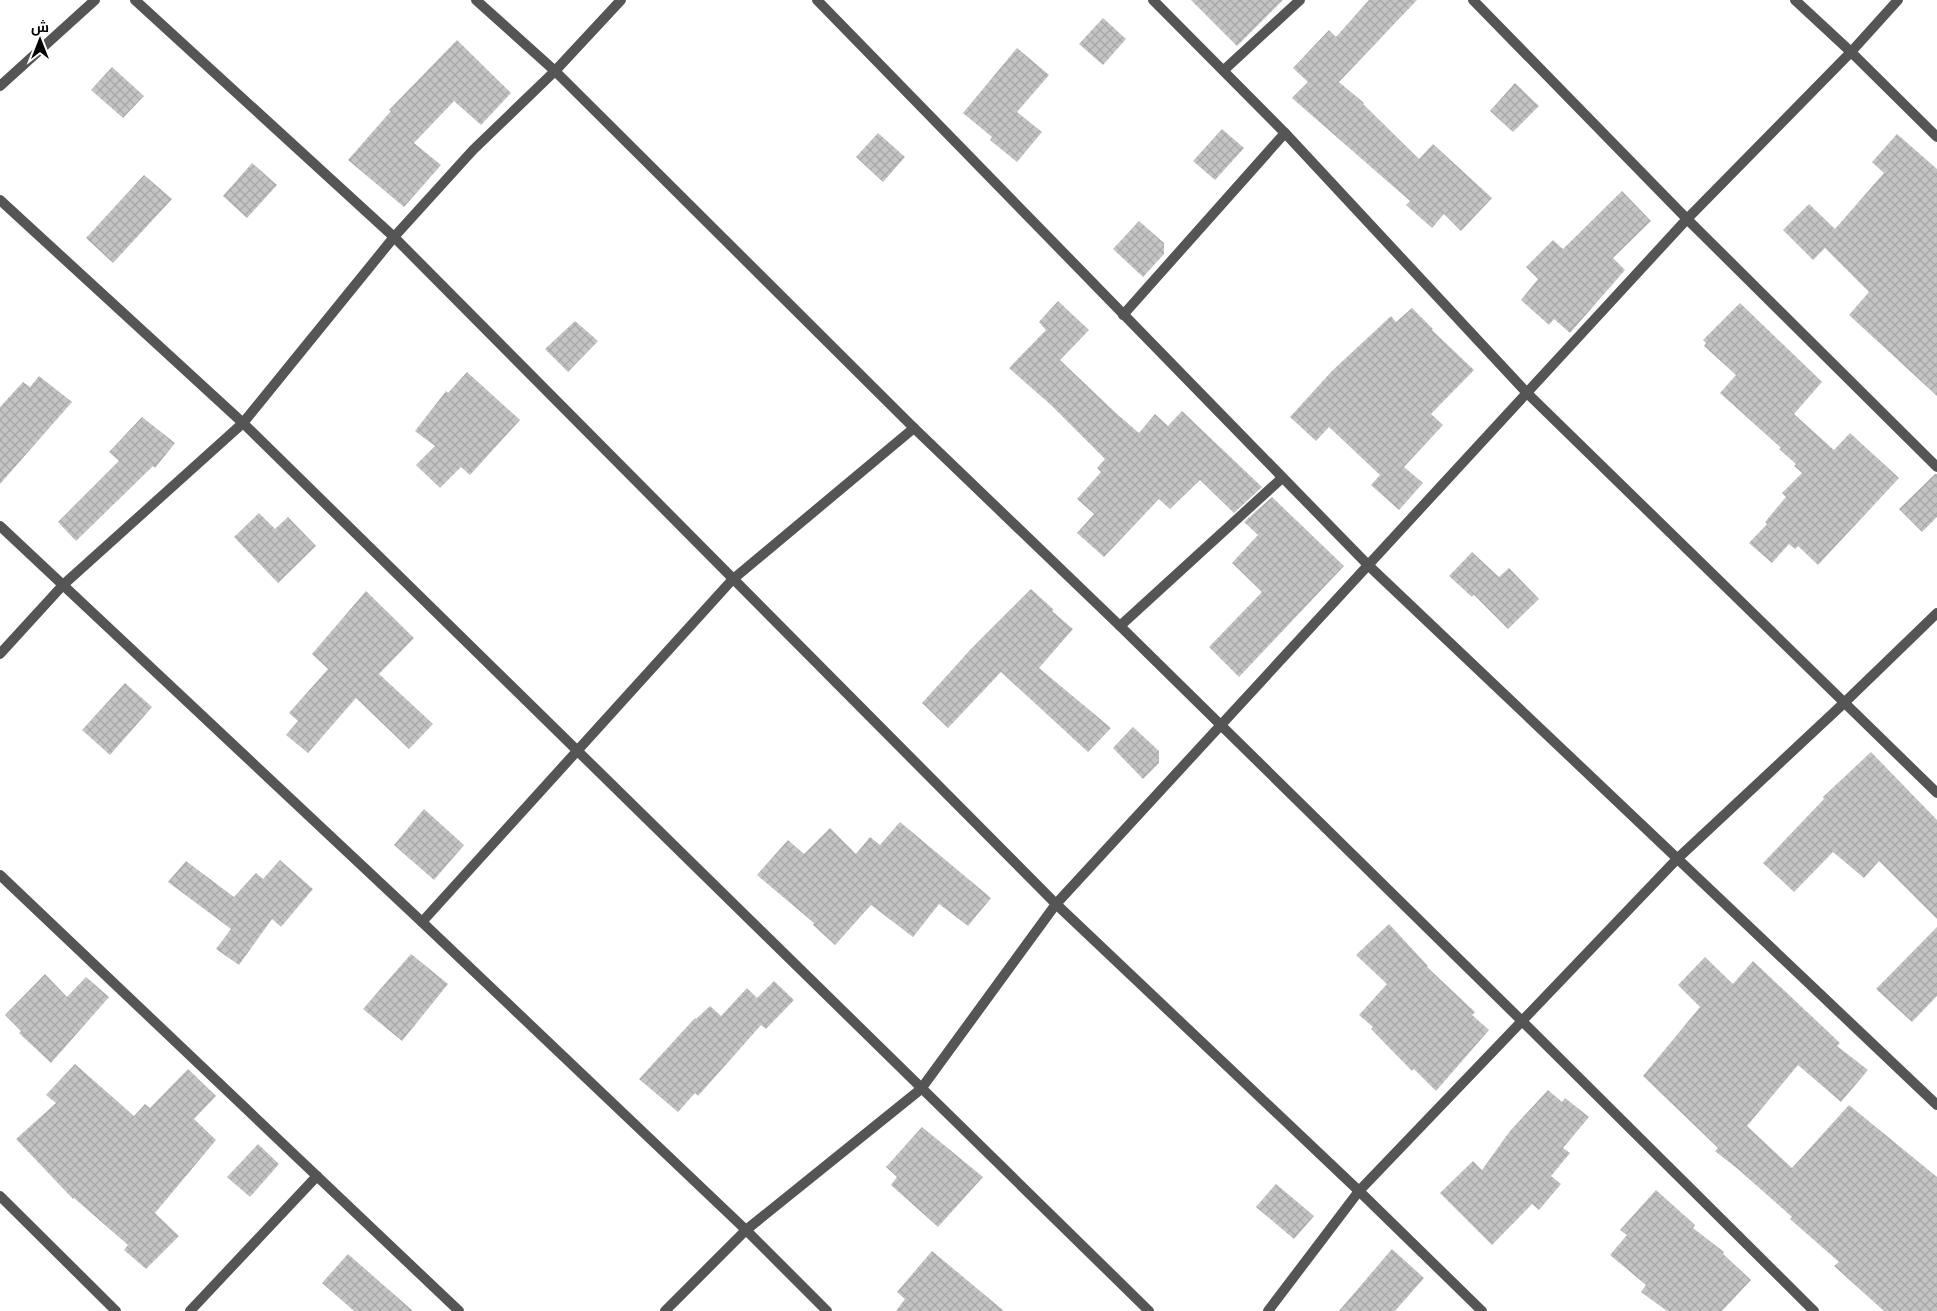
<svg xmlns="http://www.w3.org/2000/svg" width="1937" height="1311" font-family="Quicksand,Cairo,sans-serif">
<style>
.building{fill:url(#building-cross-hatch)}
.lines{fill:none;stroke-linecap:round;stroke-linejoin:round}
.street{stroke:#555;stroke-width:10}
</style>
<defs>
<pattern id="building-cross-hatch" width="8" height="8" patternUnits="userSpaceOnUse" patternTransform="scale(1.25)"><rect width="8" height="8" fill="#c4c4c4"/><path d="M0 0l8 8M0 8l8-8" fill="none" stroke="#a7a7a7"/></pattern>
</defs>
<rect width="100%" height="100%" fill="#fff"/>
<g class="building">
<path d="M 1191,0 L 1283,0 L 1237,46 Z"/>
<path d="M 1369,0 L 1417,0 L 1339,82 L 1364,103 L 1363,104 L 1419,159 L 1433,144 L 1492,198 L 1461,231 L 1444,214 L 1432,228 L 1406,205 L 1410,201 L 1292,98 L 1308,82 L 1293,68 L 1329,30 L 1336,37 Z"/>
<path d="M 1103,18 L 1126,39 L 1103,65 L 1079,44 Z"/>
<path d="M 457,40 L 511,93 L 481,125 L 454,101 L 414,143 L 441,165 L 404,207 L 348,160 L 391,111 L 389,110 Z"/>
<path d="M 1017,48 L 1049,75 L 1017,112 L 1042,132 L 1017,162 L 990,140 L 992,137 L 963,113 Z"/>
<path d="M 112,67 L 144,96 L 123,118 L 91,90 Z"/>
<path d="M 1515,83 L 1539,106 L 1513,132 L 1490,111 Z"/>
<path d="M 1222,129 L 1244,148 L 1215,180 L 1193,161 Z"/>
<path d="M 878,133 L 905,157 L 883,182 L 856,157 Z"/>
<path d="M 1897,134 L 1937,169 L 1937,396 L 1849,315 L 1869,292 L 1825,248 L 1813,260 L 1783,230 L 1809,204 L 1835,229 L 1884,173 L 1872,162 Z"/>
<path d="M 252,163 L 277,185 L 247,218 L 223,196 Z"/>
<path d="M 144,175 L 172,199 L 113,263 L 86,238 Z"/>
<path d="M 1622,191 L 1651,221 L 1613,258 L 1625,270 L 1570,333 L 1554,319 L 1549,325 L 1521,300 L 1538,279 L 1526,267 L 1553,240 L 1563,249 Z"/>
<path d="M 1139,221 L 1164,243 L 1164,254 L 1143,277 L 1113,249 Z"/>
<path d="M 1058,301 L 1089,330 L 1060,360 L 1117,414 L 1139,433 L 1155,414 L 1168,426 L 1182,411 L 1262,487 L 1234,513 L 1200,480 L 1170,509 L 1159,499 L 1104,557 L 1077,533 L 1094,514 L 1077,499 L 1101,472 L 1097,468 L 1105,459 L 1051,405 L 1009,368 L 1046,330 L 1039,322 Z"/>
<path d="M 1740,303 L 1822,382 L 1794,414 L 1834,450 L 1850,433 L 1899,478 L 1818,565 L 1798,546 L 1795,549 L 1789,544 L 1772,563 L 1749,543 L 1767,524 L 1765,522 L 1786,497 L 1782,493 L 1802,473 L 1794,466 L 1796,464 L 1779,449 L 1781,448 L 1720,393 L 1736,375 L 1704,346 L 1706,343 L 1703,340 Z"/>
<path d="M 1412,308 L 1433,329 L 1432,330 L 1474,370 L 1431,414 L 1443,425 L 1404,467 L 1423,483 L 1399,510 L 1371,485 L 1380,475 L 1329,427 L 1316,441 L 1290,417 L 1332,371 L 1391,316 L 1396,322 Z"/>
<path d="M 575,321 L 598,341 L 568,372 L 545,349 Z"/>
<path d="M 467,372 L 520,420 L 470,475 L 461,467 L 440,488 L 416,465 L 435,446 L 415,431 L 446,391 L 448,393 Z"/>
<path d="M 39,376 L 72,402 L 0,484 L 0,407 L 23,382 L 30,387 Z"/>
<path d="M 142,417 L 175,443 L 155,468 L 153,466 L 76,541 L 58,522 L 119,461 L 109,452 Z"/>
<path d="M 1935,474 L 1937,474 L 1937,517 L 1922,532 L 1899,509 Z"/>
<path d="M 1272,497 L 1344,566 L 1239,677 L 1209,647 L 1262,592 L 1232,563 L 1258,535 L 1244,522 Z"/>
<path d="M 259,513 L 275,529 L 288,517 L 316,546 L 278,583 L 234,537 Z"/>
<path d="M 1472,552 L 1499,577 L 1509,568 L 1539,599 L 1508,629 L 1474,595 L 1472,597 L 1449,576 Z"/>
<path d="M 1031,589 L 1054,610 L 1052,611 L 1073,629 L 1039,668 L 1111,728 L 1088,752 L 1001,672 L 948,728 L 922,703 L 971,649 Z"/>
<path d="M 366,591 L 414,638 L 379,674 L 433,724 L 409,749 L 356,698 L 308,753 L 286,735 L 298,721 L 289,713 L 328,669 L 312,654 Z"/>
<path d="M 125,683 L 152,707 L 110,755 L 82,730 Z"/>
<path d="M 1133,727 L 1159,751 L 1159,763 L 1143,779 L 1113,748 Z"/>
<path d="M 1871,752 L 1937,820 L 1937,919 L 1879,861 L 1864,878 L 1833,852 L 1794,892 L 1763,863 L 1824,799 L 1823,797 Z"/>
<path d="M 424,809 L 464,845 L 434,880 L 394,845 Z"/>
<path d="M 900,822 L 991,898 L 968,926 L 939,904 L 913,937 L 871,905 L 835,945 L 813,925 L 814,923 L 757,875 L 788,840 L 804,854 L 830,828 L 856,854 L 870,837 L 880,845 Z"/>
<path d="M 280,860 L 313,889 L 281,927 L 272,919 L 239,965 L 216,949 L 231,929 L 168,882 L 186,861 L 234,897 L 256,873 L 263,879 Z"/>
<path d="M 1389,924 L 1428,966 L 1427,967 L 1475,1012 L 1472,1015 L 1489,1030 L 1436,1091 L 1414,1069 L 1412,1071 L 1371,1029 L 1373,1027 L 1359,1015 L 1387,984 L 1356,955 Z"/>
<path d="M 1937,927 L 1937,996 L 1912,1022 L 1876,989 Z"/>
<path d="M 411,954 L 448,984 L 402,1041 L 363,1009 Z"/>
<path d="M 1705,957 L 1733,984 L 1753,961 L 1840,1043 L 1837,1046 L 1868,1070 L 1841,1102 L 1798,1065 L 1747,1126 L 1792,1168 L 1849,1105 L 1937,1177 L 1937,1311 L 1884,1311 L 1834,1266 L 1839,1262 L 1790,1219 L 1792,1217 L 1739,1170 L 1715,1151 L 1718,1148 L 1643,1076 L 1700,1007 L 1678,985 Z"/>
<path d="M 45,974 L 67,997 L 86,977 L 109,997 L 51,1063 L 19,1033 L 21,1031 L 5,1015 Z"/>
<path d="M 774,981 L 794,1000 L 766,1029 L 761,1025 L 698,1096 L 695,1093 L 678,1112 L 639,1079 L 695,1018 L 696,1019 L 710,1006 L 721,1016 L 747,988 L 757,998 Z"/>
<path d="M 75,1064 L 134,1116 L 145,1104 L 150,1108 L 188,1069 L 216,1096 L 194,1119 L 216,1140 L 155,1213 L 179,1236 L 146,1269 L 124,1250 L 128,1245 L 74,1198 L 73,1199 L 16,1139 L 56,1103 L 46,1095 Z"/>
<path d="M 1548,1090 L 1562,1102 L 1565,1098 L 1589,1117 L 1563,1148 L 1570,1153 L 1551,1176 L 1561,1184 L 1539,1210 L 1532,1204 L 1492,1245 L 1440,1193 L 1473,1161 L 1482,1170 L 1510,1131 Z"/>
<path d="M 922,1127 L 983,1177 L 938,1227 L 891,1185 L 897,1177 L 886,1167 Z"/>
<path d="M 258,1144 L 279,1164 L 250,1197 L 227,1177 Z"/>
<path d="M 1276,1184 L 1314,1216 L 1294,1239 L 1256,1207 Z"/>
<path d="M 1656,1190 L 1695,1225 L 1693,1228 L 1724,1252 L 1723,1254 L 1751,1280 L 1722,1311 L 1667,1311 L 1641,1292 L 1646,1285 L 1610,1255 L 1627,1235 L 1620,1230 Z"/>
<path d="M 1392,1249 L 1424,1278 L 1395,1311 L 1339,1311 Z"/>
<path d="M 932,1251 L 1004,1311 L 896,1311 L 905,1299 L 897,1292 Z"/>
<path d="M 348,1254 L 413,1311 L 354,1311 L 322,1283 Z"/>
</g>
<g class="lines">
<g class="street">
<path d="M 135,0 L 394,237 L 1056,904 L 1359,1191 L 1482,1311"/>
<path d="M 476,0 L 555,71 L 914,428 L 1120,626 L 1522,1021 L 1814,1311"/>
<path d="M 817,0 L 1368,565 L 1937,1105"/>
<path d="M 1153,0 L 1285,133 L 1527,393 L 1937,793"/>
<path d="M 1473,0 L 1687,219 L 1937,467"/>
<path d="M 1795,0 L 1851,52 L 1937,137"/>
<path d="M 1224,70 L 1300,0"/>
<path d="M 0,86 L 95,0"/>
<path d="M 0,200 L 243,423 L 1149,1311"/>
<path d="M 1123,315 L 1285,133"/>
<path d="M 0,526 L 422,922 L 746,1230 L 827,1311"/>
<path d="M 1120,626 L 1282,478"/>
<path d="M 0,654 L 63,585 L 243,423 L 394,237 L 473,150 L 555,71 L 621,0"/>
<path d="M 0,875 L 459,1311"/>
<path d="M 422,922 L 732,580 L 914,428"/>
<path d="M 0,1196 L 116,1311"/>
<path d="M 190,1311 L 317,1176"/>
<path d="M 665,1311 L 746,1230 L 921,1089 L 1056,904 L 1687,219 L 1851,52 L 1898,0"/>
<path d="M 1268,1311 L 1359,1191 L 1522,1021 L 1677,859 L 1844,703 L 1937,613"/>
</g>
</g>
<g transform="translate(40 40)" stroke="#ffffff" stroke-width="4" paint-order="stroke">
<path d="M0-4L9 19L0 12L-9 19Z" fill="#000000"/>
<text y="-8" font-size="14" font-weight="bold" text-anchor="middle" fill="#000000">ش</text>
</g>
</svg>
